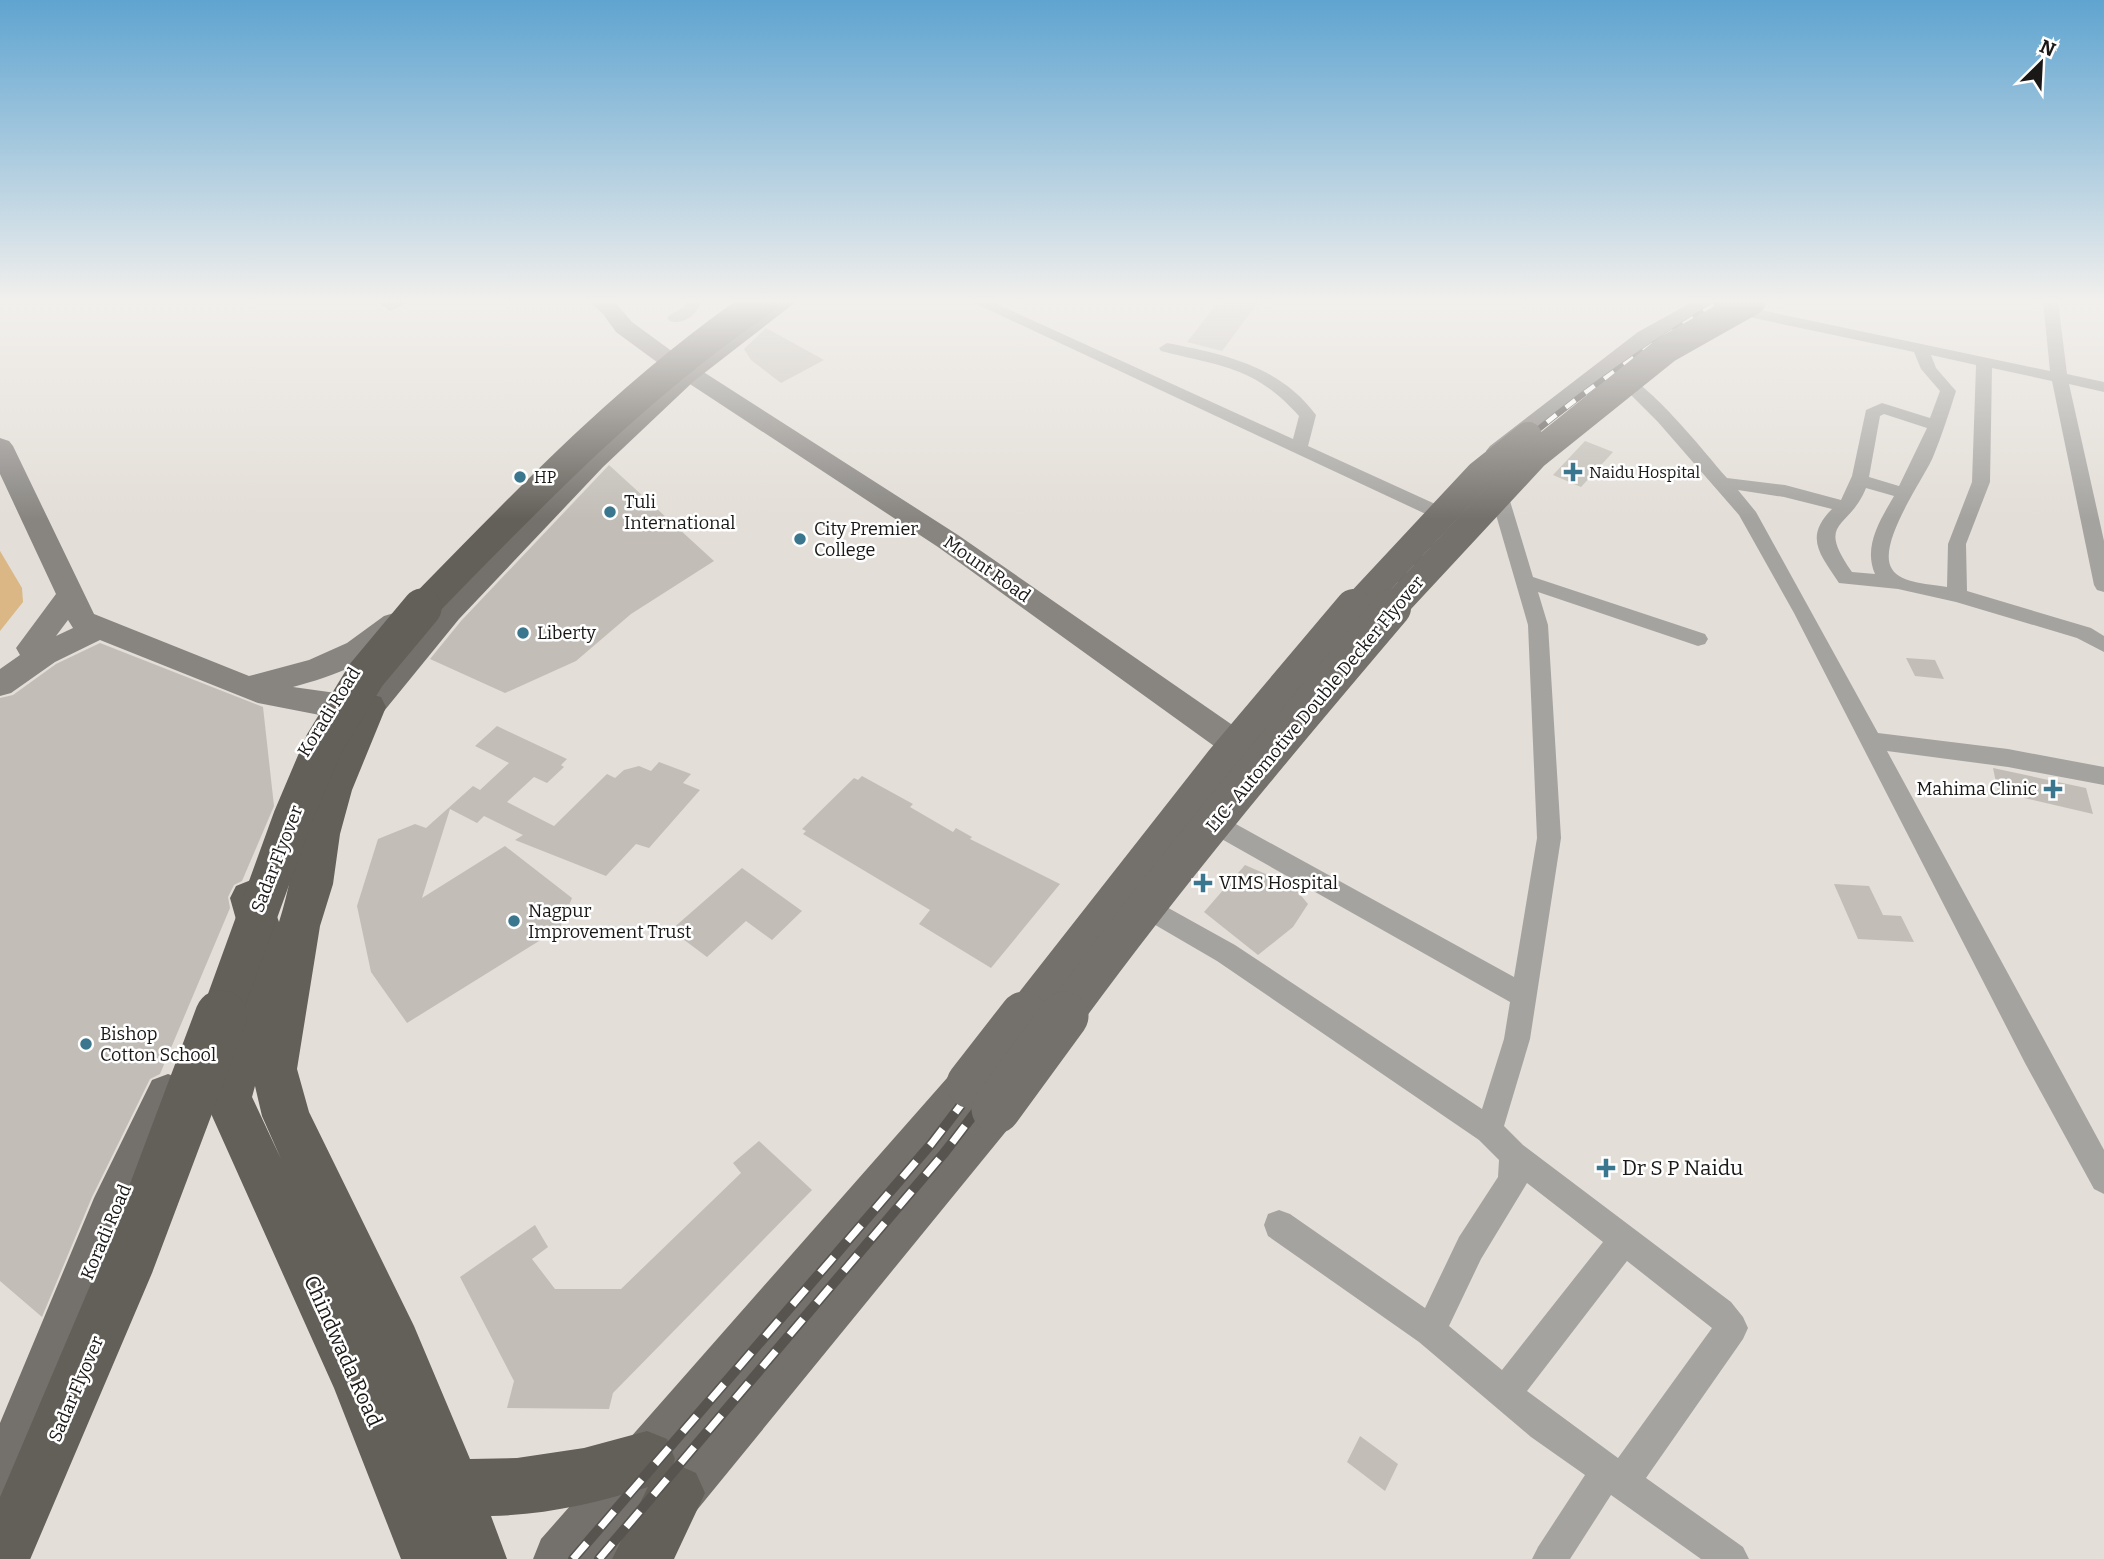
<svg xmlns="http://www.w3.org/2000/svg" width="2104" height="1559" font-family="Bitter,serif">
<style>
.green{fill:#dab784}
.building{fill:#c2beb7}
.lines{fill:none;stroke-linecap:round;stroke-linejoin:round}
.street{fill:#a5a3a0;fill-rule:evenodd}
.secondary{fill:#888581;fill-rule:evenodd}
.primary{fill:#74706b;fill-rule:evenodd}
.highway{fill:#635f59;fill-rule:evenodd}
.rail-far2-casing{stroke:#575450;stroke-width:6}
.rail-far1-casing{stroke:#575450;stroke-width:8}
.rail-casing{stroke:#575450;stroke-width:10}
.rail-far2{stroke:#fff;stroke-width:4.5;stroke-dasharray:12;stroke-linecap:butt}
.rail-far1{stroke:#fff;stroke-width:5;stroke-dasharray:16;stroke-linecap:butt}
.rail{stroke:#fff;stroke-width:7;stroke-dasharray:21;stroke-linecap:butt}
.primary-bridge-far2{stroke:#74706b;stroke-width:28}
.primary-bridge-far1{stroke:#74706b;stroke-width:38}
.primary-bridge{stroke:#74706b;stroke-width:49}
.highway-bridge-far2{stroke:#635f59;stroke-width:30}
.highway-bridge-far1{stroke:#635f59;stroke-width:39}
.highway-bridge{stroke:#635f59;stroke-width:52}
.poi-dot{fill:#3a778e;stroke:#fff;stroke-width:2.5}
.labels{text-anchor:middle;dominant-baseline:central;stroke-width:5;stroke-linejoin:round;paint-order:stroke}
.far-poi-label{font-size:16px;fill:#1a1816;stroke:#fff;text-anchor:start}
.poi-label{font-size:18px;fill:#1a1816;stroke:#fff;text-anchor:start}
.street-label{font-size:18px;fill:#1a1816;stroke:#fff}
.near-poi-label{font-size:21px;fill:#1a1816;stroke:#fff;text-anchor:start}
.near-street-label{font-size:21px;fill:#1a1816;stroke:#fff}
</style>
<rect width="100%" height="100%" fill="#e3ded7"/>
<path class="green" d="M 0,551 L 22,588 L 23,602 L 0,631 Z"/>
<g class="building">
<path d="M 1219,301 L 1259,301 L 1222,351 L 1187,342 Z"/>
<path d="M 766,328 L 824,360 L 781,383 L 751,360 L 744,349 Z"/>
<path d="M 1585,441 L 1613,452 L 1581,487 L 1553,475 Z"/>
<path d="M 609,465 L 714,561 L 631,614 L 576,661 L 505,693 L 430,659 L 461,621 Z"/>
<path d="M 100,643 L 263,707 L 274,806 L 242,881 L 234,885 L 228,897 L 230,908 L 160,1074 L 150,1079 L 92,1197 L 42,1317 L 0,1281 L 0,698 L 13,695 L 56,664 Z"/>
<path d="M 1906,658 L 1935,660 L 1944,679 L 1915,676 Z"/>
<path d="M 497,726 L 567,759 L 561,765 L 564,767 L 547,783 L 534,777 L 507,802 L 554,826 L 607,774 L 615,778 L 624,770 L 639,766 L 651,771 L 659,762 L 691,774 L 683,783 L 700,790 L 649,848 L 636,844 L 606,876 L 515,840 L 523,835 L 484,816 L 477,823 L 450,809 L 422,898 L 505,846 L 572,898 L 560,928 L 407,1023 L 371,972 L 357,906 L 378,839 L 415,824 L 426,828 L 473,786 L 480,790 L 509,763 L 475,746 Z"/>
<path d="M 1993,768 L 2086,788 L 2093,814 L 1998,792 Z"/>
<path d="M 862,776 L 913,804 L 910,807 L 953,832 L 956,828 L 972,837 L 970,839 L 1060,884 L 991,968 L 919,924 L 930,910 L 803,834 L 806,831 L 802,829 L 854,778 L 858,780 Z"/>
<path d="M 1245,865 L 1293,886 L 1308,904 L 1293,927 L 1258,955 L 1204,912 Z"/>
<path d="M 742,868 L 802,911 L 772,940 L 746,921 L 707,957 L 671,930 Z"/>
<path d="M 1834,884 L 1869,886 L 1883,915 L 1901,916 L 1914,942 L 1858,939 Z"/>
<path d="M 759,1141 L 812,1190 L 613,1393 L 609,1409 L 507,1408 L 514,1381 L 460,1277 L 535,1225 L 548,1247 L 532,1259 L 555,1289 L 621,1289 L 741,1173 L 733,1163 Z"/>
<path d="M 1360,1436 L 1398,1464 L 1385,1491 L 1347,1462 Z"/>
</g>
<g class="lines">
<g class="street">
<path d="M 376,301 L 411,301 L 390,311 Z"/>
<path d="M 687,301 L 702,301 C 696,315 685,325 670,321 L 667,318 C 673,310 683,312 687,301 Z"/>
<path d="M 970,301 L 990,301 L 1293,439 L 1299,416 C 1254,366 1223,367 1161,351 L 1159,348 L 1167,343 C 1224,354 1280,366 1316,415 L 1308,446 L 1444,508 L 1446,512 L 1437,518 L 1430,516 Z"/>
<path d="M 1689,301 L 1718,301 L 2050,371 L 2043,301 L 2058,301 L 2067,374 L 2104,382 L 2104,392 L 2069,384 L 2104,541 L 2104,592 L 2097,590 L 2094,585 L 2052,381 L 1992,368 L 1990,482 L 1966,544 L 1967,591 L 2091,628 L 2104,636 L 2104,652 L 2077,638 L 1956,602 L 1898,589 L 1839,583 C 1821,555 1803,538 1832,509 L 1784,497 L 1738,490 L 1756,512 L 1878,733 L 2008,749 L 2104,767 L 2104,785 L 2008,767 L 1887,751 L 2104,1150 L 2104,1194 L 2094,1189 L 2025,1063 L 1794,613 L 1739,515 L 1658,422 L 1624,388 L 1605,374 L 1613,369 C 1646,377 1703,451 1727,478 L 1785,485 L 1841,500 L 1852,476 L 1866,410 L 1882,403 L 1930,418 L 1940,391 L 1921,369 L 1914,352 L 1697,306 ZM 1931,355 L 1976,365 L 1972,482 L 1948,544 L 1947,587 C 1932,584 1901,584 1892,569 C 1876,545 1923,480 1933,457 C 1942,435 1949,413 1956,391 L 1936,368 ZM 1884,414 L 1927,428 L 1899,486 L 1869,477 L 1880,416 ZM 1866,488 L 1894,496 C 1880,520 1863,547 1875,574 L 1852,572 C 1815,519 1849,531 1866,488 Z"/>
<path d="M 1501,495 L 1510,501 L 1533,577 L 1705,634 L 1708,639 L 1705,644 L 1698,646 L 1538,592 L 1548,625 L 1561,838 L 1530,1039 L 1504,1126 L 1523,1145 L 1731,1302 L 1743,1317 L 1748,1328 L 1743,1339 L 1646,1478 L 1743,1547 L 1749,1559 L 1701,1559 L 1611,1495 L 1570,1559 L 1532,1559 L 1538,1547 L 1585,1475 L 1531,1437 L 1419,1342 L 1268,1236 L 1264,1225 L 1268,1214 L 1279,1210 L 1290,1214 L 1425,1308 L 1459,1237 L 1498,1177 L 1499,1160 L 1479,1140 L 1217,961 L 1145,919 L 1142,912 L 1145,905 L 1154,901 L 1163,905 L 1235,945 L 1482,1109 L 1504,1039 L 1510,1002 L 1218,837 L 1214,830 L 1218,823 L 1226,821 L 1234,823 L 1514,977 L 1537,838 L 1528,625 L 1492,501 ZM 1527,1183 L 1603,1242 L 1502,1370 L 1449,1326 L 1481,1259 ZM 1627,1261 L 1712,1328 L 1618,1458 L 1527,1391 Z"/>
</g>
<g class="secondary">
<path d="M 589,301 L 614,301 L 632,322 L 677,355 L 958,535 L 1270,751 L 1274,760 L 1270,769 L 1258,773 L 1246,769 L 938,547 L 661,365 L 616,332 L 603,314 Z"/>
<path d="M 1694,301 L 1721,301 L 1718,306 L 1654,342 L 1508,456 L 1499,459 L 1490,456 L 1486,451 L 1490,446 L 1638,332 Z"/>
<path d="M 0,438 L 9,441 L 13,446 L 94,614 L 249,676 L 309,660 L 347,643 L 384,616 L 394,613 L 404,616 L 409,623 C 388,658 330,677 293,687 L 379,699 L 384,707 L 379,715 L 368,719 L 330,717 L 258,703 L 100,640 L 55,662 L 11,693 L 0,696 L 0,669 L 20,655 L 16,648 L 56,594 L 0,474 ZM 68,620 L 73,628 L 56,636 Z"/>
</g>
<g class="primary">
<path d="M 769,301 L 797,301 L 694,381 L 603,467 L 459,619 L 380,716 L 368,720 L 356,716 L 351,707 C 381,653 446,591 490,547 C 578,459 664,370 769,301 Z"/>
<path d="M 971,1063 L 987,1069 L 993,1084 L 991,1089 L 996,1087 L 1012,1094 L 1019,1109 L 1012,1124 L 657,1559 L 533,1559 L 541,1539 L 955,1069 Z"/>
<path d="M 168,1074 L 184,1080 L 190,1095 L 131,1226 L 19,1508 L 0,1517 L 0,1423 L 94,1198 L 152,1080 Z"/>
</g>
<path class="highway" d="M 368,694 L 381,697 L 386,707 L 352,790 L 340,834 L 333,884 L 320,926 L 297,1069 L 309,1112 L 414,1326 L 470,1459 L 517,1458 L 584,1448 L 647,1431 L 667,1439 L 675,1459 L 673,1465 L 676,1464 L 696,1473 L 705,1493 L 674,1559 L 612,1559 L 648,1487 C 597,1503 545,1515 491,1516 L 507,1559 L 401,1559 L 334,1388 L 204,1098 L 246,955 L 230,898 L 236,886 L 251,880 L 266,886 L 279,922 C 289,891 293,863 300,832 C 312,787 332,739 355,697 ZM 255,1086 L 262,1116 L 281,1159 L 252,1097 Z"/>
<defs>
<g id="rail-far2">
<path d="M 1362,610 C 1398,569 1433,525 1473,487 C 1548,415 1633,356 1720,301"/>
<path d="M 1375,610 L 1430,547"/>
</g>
<g id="rail-far1">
<path d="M 1028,1018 L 1290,690 L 1363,608"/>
<path d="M 1047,1018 L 1301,695 L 1377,608"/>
</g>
<g id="rail">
<path d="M 573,1559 L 932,1143 L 1029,1016"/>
<path d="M 599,1559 L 945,1152 L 1049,1016"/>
</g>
</defs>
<use href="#rail-far2" class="rail-far2-casing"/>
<use href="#rail-far1" class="rail-far1-casing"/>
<use href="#rail" class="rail-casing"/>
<use href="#rail-far2" class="rail-far2"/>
<use href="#rail-far1" class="rail-far1"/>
<use href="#rail" class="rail"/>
<g class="primary-bridge-far2">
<path d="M 1353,610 L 1479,475 L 1528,436"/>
<path d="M 1391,610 L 1535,455 L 1667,349 L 1752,301"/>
</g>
<g class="primary-bridge-far1">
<path d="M 1023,1018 L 1224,762 L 1354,608"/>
<path d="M 1062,1018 C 1165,876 1279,741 1392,608"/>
</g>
<g class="primary-bridge">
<path d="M 971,1084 L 1024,1016"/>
<path d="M 996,1109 L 1064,1016"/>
</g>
<path class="highway-bridge-far2" d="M 420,610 C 527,500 635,387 762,301"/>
<path class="highway-bridge-far1" d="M 220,1018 L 293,817 L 324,744 L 366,675 L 422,608"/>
<path class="highway-bridge" d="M 2,1559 L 128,1263 L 221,1016"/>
</g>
<linearGradient id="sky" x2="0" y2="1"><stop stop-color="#5fa4d0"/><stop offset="0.58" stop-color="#f2f0ed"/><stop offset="1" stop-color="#f2f0ed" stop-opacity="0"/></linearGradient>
<rect width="2104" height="519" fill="url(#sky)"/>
<g class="poi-dot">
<path d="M1569.5 461.5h7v7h7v7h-7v7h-7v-7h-7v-7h7z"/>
<circle cx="520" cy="477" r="7"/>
<circle cx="610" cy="512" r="7"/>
<circle cx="800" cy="539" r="7"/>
<circle cx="523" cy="633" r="7"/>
<path d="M2049.5 778.5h7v7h7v7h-7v7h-7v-7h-7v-7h7z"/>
<path d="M1199.5 872.5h7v7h7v7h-7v7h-7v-7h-7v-7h7z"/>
<circle cx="514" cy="921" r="7"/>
<circle cx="86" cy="1044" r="7"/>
<path d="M1602.5 1157.5h7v7h7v7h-7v7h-7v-7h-7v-7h7z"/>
</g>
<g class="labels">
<g class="far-poi-label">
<text x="1589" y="472">Naidu Hospital</text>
<text x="534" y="477">HP</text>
</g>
<g class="poi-label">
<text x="624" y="502">Tuli<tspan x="624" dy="21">International</tspan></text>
<text x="814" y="529">City Premier<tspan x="814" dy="21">College</tspan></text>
<text x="537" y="633">Liberty</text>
<text x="2037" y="789" text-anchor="end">Mahima Clinic</text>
<text x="1219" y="883">VIMS Hospital</text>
<text x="528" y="911">Nagpur<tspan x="528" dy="21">Improvement Trust</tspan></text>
<text x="100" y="1034">Bishop<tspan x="100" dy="21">Cotton School</tspan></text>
</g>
<g class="street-label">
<text transform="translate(987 569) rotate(35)">Mount Road</text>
<text transform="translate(1315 704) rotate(-50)">LIC- Automotive Double Decker Flyover</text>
<text transform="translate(329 712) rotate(-58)">Koradi Road</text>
<text transform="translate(277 859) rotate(-69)">Sadar Flyover</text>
<text transform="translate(106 1232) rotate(-67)">Koradi Road</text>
<text transform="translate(76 1389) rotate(-67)">Sadar Flyover</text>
</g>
<g class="near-poi-label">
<text x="1622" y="1168">Dr S P Naidu</text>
</g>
<g class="near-street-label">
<text transform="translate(343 1351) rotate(66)">Chindwada Road</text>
</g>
</g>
<g transform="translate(2041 63) rotate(24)" stroke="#ffffff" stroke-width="5" paint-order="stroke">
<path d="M0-5L12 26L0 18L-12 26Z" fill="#1a1816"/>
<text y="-10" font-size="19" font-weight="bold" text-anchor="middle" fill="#1a1816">N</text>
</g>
</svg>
